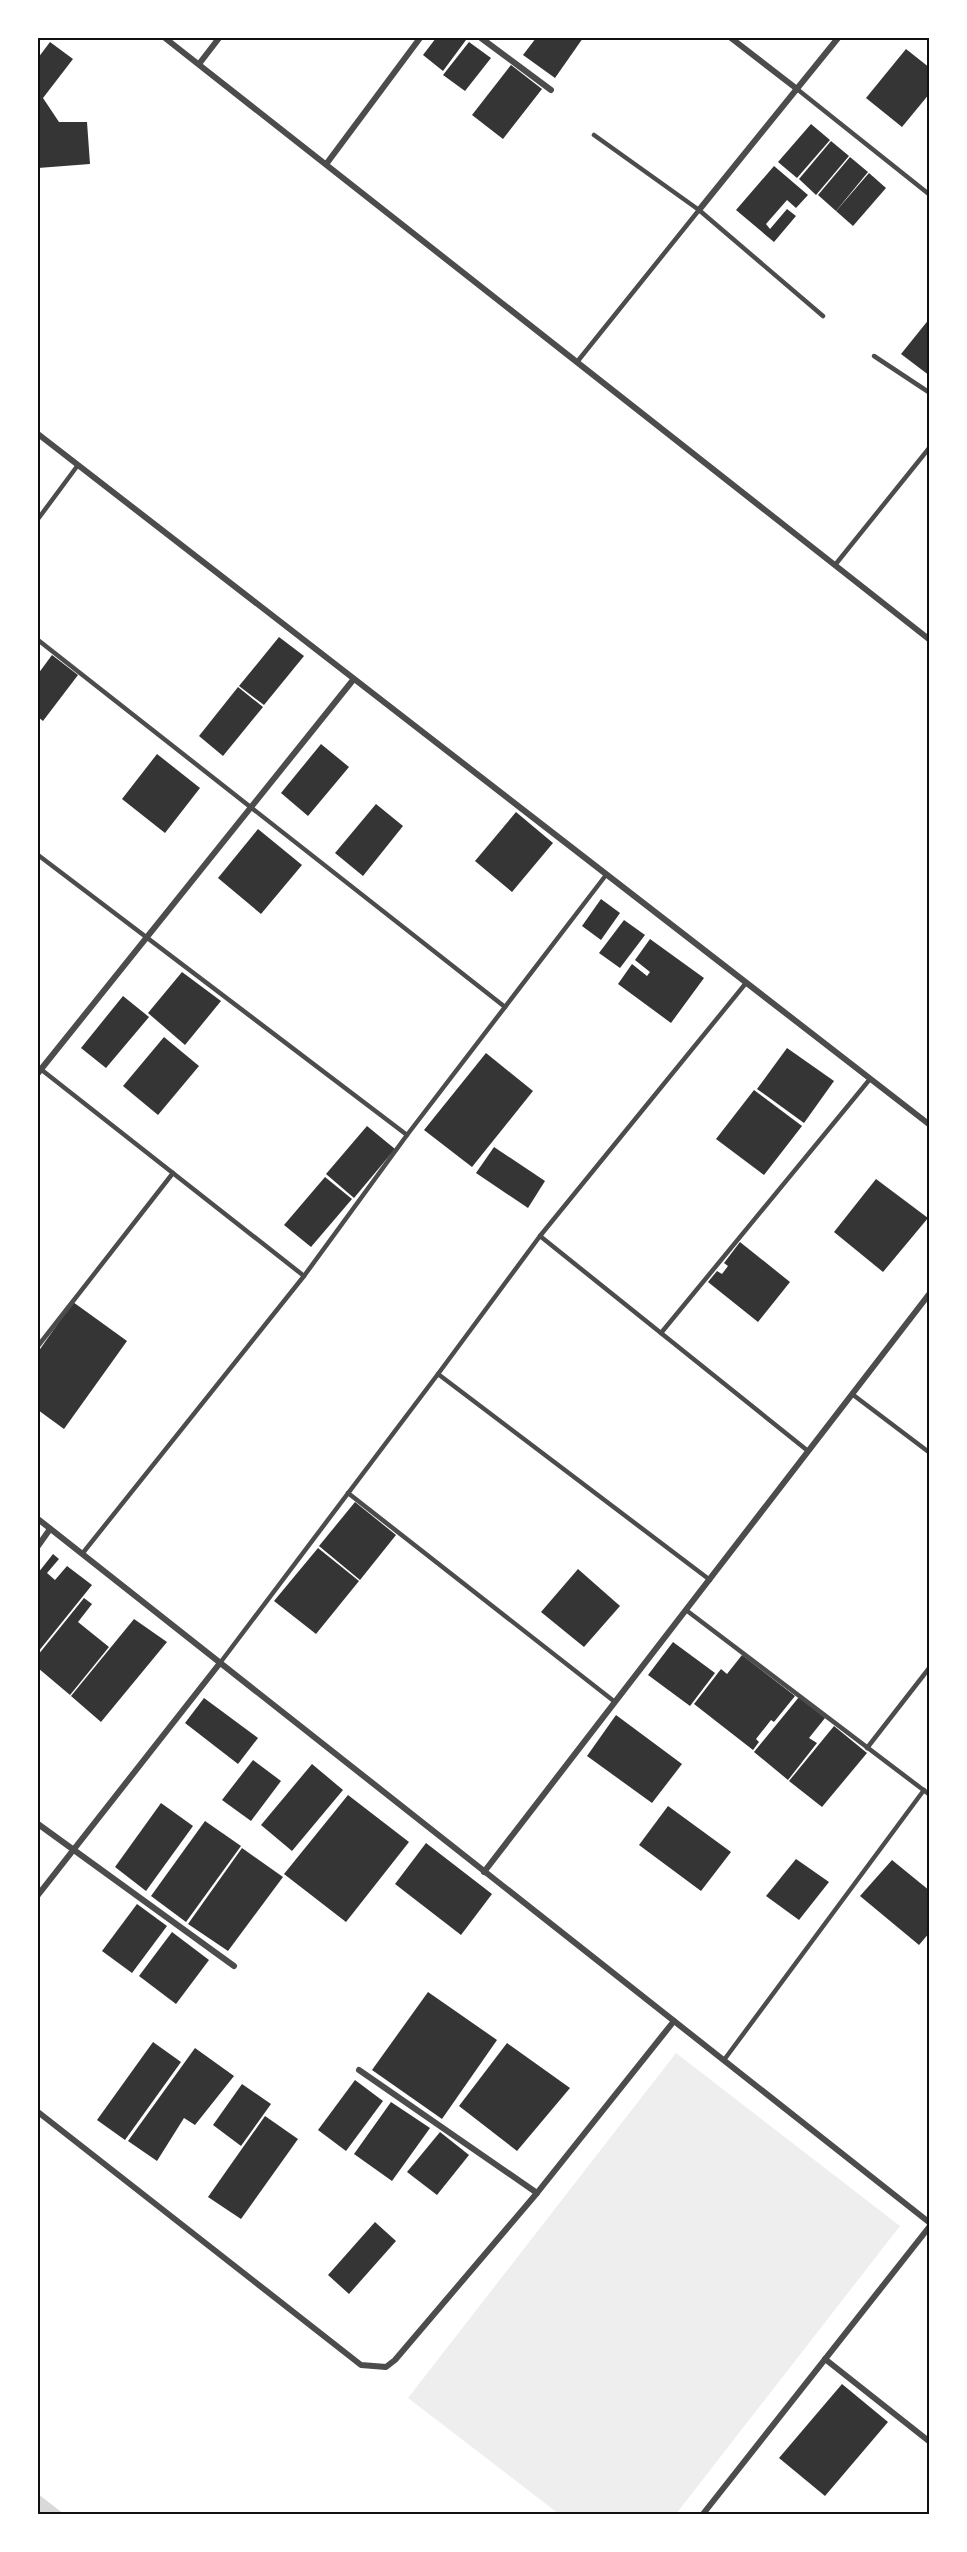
<svg xmlns="http://www.w3.org/2000/svg" width="967" height="2552" font-family="'PT Sans',sans-serif">
<style>
.green{fill:#eee}
.water{fill:#d9d9d9}
.building{fill:#353535}
.lines{fill:none;stroke-linecap:round;stroke-linejoin:round}
.service{stroke:#4c4c4c;stroke-width:4.5}
.minor{stroke:#4c4c4c;stroke-width:6}
.neatline{fill:none;stroke:#111;stroke-width:2}
</style>
<rect width="100%" height="100%" fill="#fff"/>
<path class="green" d="M 676,2053 L 900,2226 L 676,2514 L 559,2514 L 408,2398 Z"/>
<path class="water" d="M 38,2494 L 64,2514 L 38,2514 Z"/>
<g class="building">
<path d="M 436,38 L 463,38 L 466,40 L 443,71 L 423,55 Z"/>
<path d="M 536,38 L 583,38 L 555,78 L 523,55 Z"/>
<path d="M 50,42 L 73,59 L 43,98 L 59,122 L 87,122 L 90,164 L 38,168 L 38,58 Z"/>
<path d="M 469,42 L 491,58 L 465,91 L 443,75 Z"/>
<path d="M 906,49 L 930,68 L 930,93 L 902,127 L 866,98 Z"/>
<path d="M 511,65 L 542,89 L 503,139 L 472,115 Z"/>
<path d="M 811,124 L 830,140 L 797,178 L 778,162 Z"/>
<path d="M 831,141 L 849,156 L 816,195 L 799,179 Z"/>
<path d="M 850,157 L 868,172 L 836,211 L 818,195 Z"/>
<path d="M 774,166 L 808,195 L 796,208 L 787,200 L 766,224 L 770,229 L 787,209 L 796,216 L 774,242 L 736,210 Z"/>
<path d="M 869,173 L 886,188 L 853,226 L 836,211 Z"/>
<path d="M 930,318 L 930,376 L 901,354 Z"/>
<path d="M 279,637 L 304,656 L 264,705 L 239,686 Z"/>
<path d="M 52,655 L 78,675 L 43,721 L 38,717 L 38,674 Z"/>
<path d="M 238,687 L 263,707 L 223,756 L 199,736 Z"/>
<path d="M 321,744 L 349,767 L 308,816 L 281,793 Z"/>
<path d="M 157,754 L 200,788 L 165,833 L 122,799 Z"/>
<path d="M 376,804 L 403,826 L 363,876 L 335,853 Z"/>
<path d="M 516,812 L 553,843 L 512,892 L 475,861 Z"/>
<path d="M 258,829 L 302,865 L 261,914 L 218,878 Z"/>
<path d="M 601,899 L 620,913 L 601,940 L 582,926 Z"/>
<path d="M 624,920 L 645,935 L 620,968 L 599,953 Z"/>
<path d="M 650,939 L 704,978 L 671,1023 L 618,984 L 632,964 L 647,976 L 650,972 L 635,960 Z"/>
<path d="M 182,972 L 221,1001 L 185,1045 L 148,1013 Z"/>
<path d="M 123,996 L 149,1017 L 106,1068 L 81,1048 Z"/>
<path d="M 164,1037 L 199,1066 L 158,1115 L 123,1086 Z"/>
<path d="M 787,1048 L 834,1081 L 804,1123 L 757,1089 Z"/>
<path d="M 486,1053 L 533,1091 L 472,1167 L 424,1130 Z"/>
<path d="M 754,1090 L 802,1126 L 764,1175 L 716,1139 Z"/>
<path d="M 367,1126 L 395,1149 L 354,1198 L 326,1174 Z"/>
<path d="M 494,1147 L 545,1181 L 528,1208 L 476,1173 Z"/>
<path d="M 325,1177 L 352,1199 L 311,1247 L 284,1225 Z"/>
<path d="M 876,1179 L 928,1218 L 883,1272 L 834,1232 Z"/>
<path d="M 740,1242 L 790,1282 L 758,1322 L 708,1282 L 717,1271 L 722,1274 L 728,1266 L 724,1263 Z"/>
<path d="M 73,1302 L 127,1341 L 64,1429 L 38,1410 L 38,1352 Z"/>
<path d="M 355,1502 L 396,1535 L 360,1580 L 319,1546 Z"/>
<path d="M 318,1548 L 359,1581 L 316,1634 L 274,1601 Z"/>
<path d="M 53,1554 L 59,1559 L 47,1573 L 55,1580 L 67,1566 L 92,1585 L 38,1652 L 38,1573 Z"/>
<path d="M 578,1569 L 620,1606 L 584,1647 L 541,1612 Z"/>
<path d="M 84,1598 L 92,1604 L 78,1622 L 109,1647 L 70,1695 L 38,1668 L 38,1655 Z"/>
<path d="M 134,1619 L 167,1642 L 101,1722 L 71,1696 Z"/>
<path d="M 673,1642 L 715,1673 L 690,1706 L 648,1675 Z"/>
<path d="M 742,1655 L 795,1696 L 774,1722 L 771,1720 L 756,1739 L 759,1742 L 753,1750 L 694,1704 L 721,1669 L 727,1674 Z"/>
<path d="M 799,1697 L 825,1718 L 809,1738 L 817,1743 L 788,1780 L 754,1752 Z"/>
<path d="M 204,1698 L 258,1738 L 238,1764 L 185,1723 Z"/>
<path d="M 616,1715 L 682,1764 L 652,1803 L 587,1756 Z"/>
<path d="M 834,1726 L 867,1753 L 822,1807 L 789,1781 Z"/>
<path d="M 253,1760 L 281,1781 L 251,1821 L 222,1800 Z"/>
<path d="M 312,1764 L 343,1790 L 292,1851 L 261,1825 Z"/>
<path d="M 348,1795 L 409,1842 L 346,1922 L 284,1874 Z"/>
<path d="M 161,1803 L 193,1826 L 146,1891 L 115,1867 Z"/>
<path d="M 668,1806 L 731,1852 L 701,1891 L 639,1845 Z"/>
<path d="M 205,1821 L 241,1846 L 186,1922 L 151,1896 Z"/>
<path d="M 426,1843 L 492,1894 L 461,1935 L 395,1884 Z"/>
<path d="M 242,1848 L 283,1877 L 228,1951 L 188,1924 Z"/>
<path d="M 796,1859 L 829,1882 L 799,1920 L 766,1896 Z"/>
<path d="M 892,1860 L 930,1891 L 930,1932 L 919,1945 L 860,1896 Z"/>
<path d="M 137,1904 L 167,1926 L 132,1973 L 102,1951 Z"/>
<path d="M 172,1932 L 209,1960 L 176,2004 L 139,1976 Z"/>
<path d="M 428,1992 L 497,2040 L 442,2119 L 372,2070 Z"/>
<path d="M 153,2042 L 181,2062 L 125,2140 L 97,2120 Z"/>
<path d="M 507,2043 L 570,2088 L 517,2151 L 459,2106 Z"/>
<path d="M 195,2048 L 234,2076 L 195,2125 L 184,2118 L 157,2161 L 128,2141 Z"/>
<path d="M 355,2080 L 383,2101 L 346,2151 L 318,2130 Z"/>
<path d="M 242,2084 L 271,2104 L 241,2146 L 213,2125 Z"/>
<path d="M 391,2102 L 430,2128 L 392,2181 L 354,2154 Z"/>
<path d="M 265,2116 L 298,2139 L 241,2219 L 208,2197 Z"/>
<path d="M 440,2132 L 469,2155 L 437,2195 L 407,2172 Z"/>
<path d="M 375,2222 L 396,2241 L 349,2294 L 328,2275 Z"/>
<path d="M 842,2384 L 888,2422 L 825,2496 L 779,2458 Z"/>
</g>
<g class="lines">
<g class="service">
<path d="M 797,89 L 930,195"/>
<path d="M 594,135 L 699,210 L 823,316"/>
<path d="M 874,356 L 930,393"/>
<path d="M 577,362 L 699,210"/>
<path d="M 38,519 L 78,465"/>
<path d="M 835,565 L 930,447"/>
<path d="M 38,640 L 505,1007"/>
<path d="M 38,855 L 407,1135 L 606,875"/>
<path d="M 746,983 L 540,1236 L 808,1451"/>
<path d="M 38,1067 L 304,1276 L 82,1554"/>
<path d="M 304,1276 L 407,1135"/>
<path d="M 661,1333 L 870,1079"/>
<path d="M 38,1346 L 173,1173"/>
<path d="M 438,1374 L 540,1236"/>
<path d="M 852,1394 L 930,1453"/>
<path d="M 348,1493 L 615,1702"/>
<path d="M 686,1610 L 930,1795"/>
<path d="M 220,1663 L 438,1374 L 710,1580"/>
<path d="M 867,1748 L 930,1667"/>
<path d="M 724,2060 L 924,1790"/>
</g>
<g class="minor">
<path d="M 165,38 L 930,640"/>
<path d="M 481,38 L 551,90"/>
<path d="M 731,38 L 797,89"/>
<path d="M 199,64 L 219,38"/>
<path d="M 327,163 L 420,38"/>
<path d="M 699,210 L 838,38"/>
<path d="M 38,434 L 930,1125"/>
<path d="M 38,1073 L 353,680"/>
<path d="M 38,1519 L 930,2223"/>
<path d="M 38,1546 L 50,1529"/>
<path d="M 38,1824 L 234,1966"/>
<path d="M 484,1872 L 930,1293"/>
<path d="M 38,1895 L 220,1663"/>
<path d="M 359,2070 L 537,2193"/>
<path d="M 38,2112 L 361,2365 L 386,2367 L 395,2360 L 537,2193 L 674,2021"/>
<path d="M 825,2359 L 930,2442"/>
<path d="M 703,2514 L 930,2226"/>
</g>
</g>
<rect width="967" height="2552" fill="none" stroke="#ffffff" stroke-width="78"/>
<rect x="39" y="39" width="889" height="2474" class="neatline"/>
</svg>
